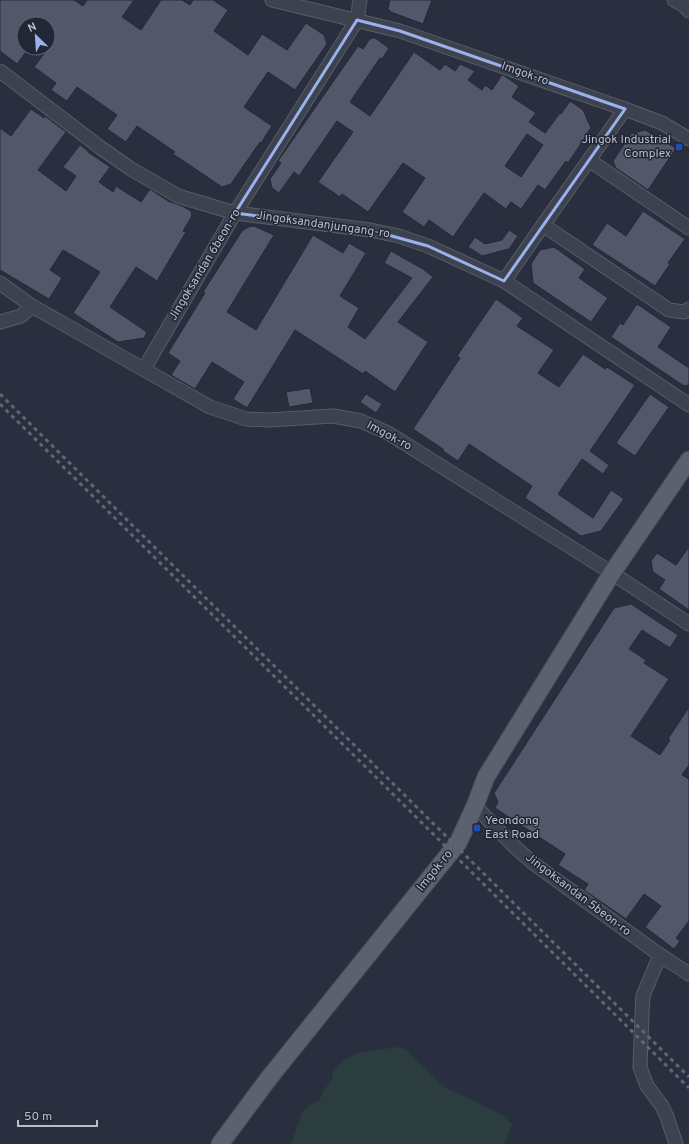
<svg xmlns="http://www.w3.org/2000/svg" width="689" height="1144" font-family="Overpass,sans-serif">
<style>
.green{fill:#2c3d40}
.building{fill:#525869;stroke:#232936;fill-rule:evenodd}
.lines{fill:none;stroke-linecap:round;stroke-linejoin:round}
.minor-casing{stroke:#575d69;stroke-width:15}
.major-casing{stroke:#464b58;stroke-width:19}
.minor{stroke:#3c424e;stroke-width:13}
.major{stroke:#5b616e;stroke-width:17}
.rail{stroke:#5f6675;stroke-width:3;stroke-dasharray:4 4;stroke-linecap:butt}
.marked{fill:none;stroke:#9ab1ed;stroke-width:3;stroke-linejoin:round}
.transit-dot{fill:#1a4fb4;stroke:#212734;stroke-width:1.5}
.labels{text-anchor:middle;dominant-baseline:central;stroke-width:3;stroke-linejoin:round;paint-order:stroke}
.street-label{font-size:12px;fill:#b9bdc9;stroke:#212734}
.poi-label{font-size:12px;fill:#b9bdc9;stroke:#212734;text-anchor:end}
</style>
<rect width="100%" height="100%" fill="#292f3e"/>
<path class="green" d="M 397,1047 L 405,1049 L 444,1087 L 501,1114 L 512,1124 L 504,1144 L 291,1144 L 302,1113 L 307,1107 L 320,1100 L 322,1093 L 332,1079 L 333,1071 L 344,1060 L 358,1053 Z"/>
<g class="building">
<path d="M 0,0 L 74,0 L 83,6 L 87,0 L 134,0 L 122,17 L 141,30 L 161,0 L 182,0 L 190,5 L 193,0 L 213,0 L 228,10 L 214,31 L 248,55 L 262,34 L 287,50 L 306,23 L 324,35 L 327,44 L 295,90 L 268,72 L 244,107 L 272,126 L 261,143 L 260,142 L 231,184 L 222,187 L 173,154 L 175,152 L 137,126 L 126,142 L 107,129 L 117,115 L 77,87 L 67,101 L 51,90 L 56,83 L 34,67 L 53,42 L 48,39 L 48,24 L 24,24 L 24,48 L 29,48 L 17,64 L 0,51 Z"/>
<path d="M 390,0 L 432,0 L 423,24 L 391,12 L 388,9 Z"/>
<path d="M 372,38 L 375,38 L 389,48 L 382,59 L 380,58 L 350,102 L 370,116 L 414,52 L 440,70 L 445,64 L 455,71 L 460,64 L 475,71 L 468,80 L 482,90 L 485,85 L 492,90 L 502,75 L 503,75 L 519,86 L 512,97 L 536,113 L 529,122 L 545,133 L 560,113 L 561,114 L 570,101 L 583,110 L 591,128 L 587,133 L 588,133 L 568,163 L 566,161 L 545,190 L 538,185 L 521,209 L 511,202 L 506,209 L 484,193 L 453,237 L 429,220 L 424,227 L 402,212 L 425,178 L 403,163 L 368,212 L 342,194 L 340,197 L 318,182 L 353,132 L 337,121 L 299,176 L 294,172 L 279,193 L 272,188 L 270,179 L 281,163 L 278,161 L 358,46 L 363,49 L 369,40 ZM 527,134 L 543,145 L 521,177 L 505,166 Z"/>
<path d="M 31,109 L 44,118 L 45,116 L 66,132 L 38,170 L 66,191 L 76,176 L 63,167 L 80,145 L 88,151 L 88,152 L 110,167 L 99,182 L 113,192 L 116,186 L 141,202 L 150,189 L 168,201 L 182,206 L 191,211 L 192,216 L 183,231 L 186,232 L 157,281 L 136,267 L 110,307 L 147,332 L 144,338 L 118,342 L 73,313 L 100,272 L 63,250 L 50,270 L 62,278 L 49,299 L 0,270 L 0,128 L 11,136 Z"/>
<path d="M 645,130 L 676,148 L 648,190 L 616,168 L 613,161 L 631,134 Z"/>
<path d="M 643,211 L 685,239 L 668,263 L 670,264 L 655,286 L 592,245 L 607,223 L 626,236 Z"/>
<path d="M 254,226 L 274,235 L 227,312 L 256,330 L 313,235 L 343,253 L 349,243 L 366,253 L 340,296 L 359,308 L 348,327 L 365,339 L 412,278 L 384,263 L 391,251 L 423,269 L 433,277 L 398,322 L 428,342 L 395,392 L 365,371 L 363,374 L 295,330 L 247,408 L 233,399 L 244,382 L 212,362 L 195,389 L 171,375 L 180,361 L 168,353 L 205,293 L 203,292 L 242,231 L 248,227 Z"/>
<path d="M 509,230 L 518,236 L 509,249 L 482,256 L 468,247 L 475,237 L 485,244 L 502,240 Z"/>
<path d="M 554,247 L 585,269 L 579,278 L 608,298 L 591,322 L 533,283 L 531,264 L 540,250 Z"/>
<path d="M 496,299 L 523,318 L 517,326 L 554,350 L 538,373 L 559,387 L 583,354 L 605,369 L 607,367 L 635,385 L 590,451 L 609,465 L 603,474 L 582,459 L 558,494 L 593,518 L 611,490 L 624,499 L 601,531 L 581,536 L 525,498 L 532,486 L 469,444 L 458,461 L 443,451 L 443,449 L 413,429 L 460,358 L 457,356 Z"/>
<path d="M 637,304 L 671,327 L 658,347 L 689,368 L 689,385 L 684,386 L 611,337 L 620,323 L 623,325 Z"/>
<path d="M 310,388 L 313,403 L 289,407 L 286,392 Z"/>
<path d="M 366,394 L 382,404 L 376,413 L 360,402 Z"/>
<path d="M 650,394 L 669,407 L 635,456 L 616,443 Z"/>
<path d="M 689,547 L 689,610 L 659,589 L 665,580 L 653,572 L 651,561 L 657,553 L 676,565 Z"/>
<path d="M 631,604 L 678,635 L 670,648 L 642,630 L 629,649 L 646,660 L 644,663 L 669,679 L 631,736 L 660,755 L 670,740 L 668,739 L 689,707 L 689,765 L 682,775 L 689,779 L 689,921 L 676,938 L 680,941 L 674,949 L 645,927 L 661,906 L 644,894 L 626,919 L 584,890 L 588,884 L 558,865 L 565,854 L 495,808 L 498,802 L 494,793 L 614,608 Z"/>
</g>
<g class="lines">
<defs>
<g id="minor">
<path d="M 272,0 L 400,31 L 625,109 L 662,123 L 689,139"/>
<path d="M 674,0 L 683,5 L 689,11"/>
<path d="M 0,71 L 101,148 L 131,169 L 178,196 L 235,213 L 370,230 L 399,236 L 428,246 L 504,281 L 689,405"/>
<path d="M 589,160 L 689,228"/>
<path d="M 543,225 L 669,310 L 684,312 L 689,309"/>
<path d="M 504,281 L 543,225 L 625,109"/>
<path d="M 0,283 L 32,306 L 210,407 L 246,419 L 269,420 L 333,416 L 361,421 L 388,433 L 612,573 L 689,624"/>
<path d="M 0,322 L 21,316 L 32,306"/>
<path d="M 144,369 L 235,213 L 357,20 L 360,0"/>
<path d="M 475,806 L 515,847 L 533,863 L 660,955 L 689,974"/>
<path d="M 660,955 L 643,996 L 642,1014 L 640,1067 L 647,1086 L 662,1106 L 667,1117 L 676,1144"/>
</g>
<path id="major" d="M 220,1144 L 269,1078 L 458,843 L 475,806 L 486,777 L 612,573 L 689,460"/>
</defs>
<use href="#minor" class="minor-casing"/>
<use href="#major" class="major-casing"/>
<use href="#minor" class="minor"/>
<use href="#major" class="major"/>
<g class="rail">
<path d="M 0,394 L 689,1077"/>
<path d="M 0,404 L 689,1088"/>
</g>
</g>
<path class="marked" d="M 357,20 L 400,31 L 625,109 L 504,281 L 428,246 L 370,230 L 235,213 Z"/>
<g class="transit-dot">
<rect x="675" y="143" width="8" height="8" rx="2"/>
<rect x="473" y="824" width="8" height="8" rx="2"/>
</g>
<g class="labels">
<g class="street-label">
<text transform="translate(525 74) rotate(19)">Imgok-ro</text>
<text transform="translate(323 225) rotate(8)">Jingoksandanjungang-ro</text>
<text transform="translate(205 265) rotate(-59)">Jingoksandan 6beon-ro</text>
<text transform="translate(389 436) rotate(28)">Imgok-ro</text>
<text transform="translate(435 871) rotate(-51)">Imgok-ro</text>
<text transform="translate(578 895) rotate(37)">Jingoksandan 5beon-ro</text>
</g>
<g class="poi-label">
<text x="671" y="140">Jingok Industrial<tspan x="671" dy="14">Complex</tspan></text>
<text x="485" y="821" text-anchor="start">Yeondong<tspan x="485" dy="14">East Road</tspan></text>
</g>
</g>
<g transform="translate(36 36) rotate(335)"><circle r="19" fill="#212734" stroke="#5e6370"/>
<path d="M0-3L7 15L0 10L-7 15Z" fill="#9ab1ed"/>
<text y="-6" font-size="11" font-weight="bold" text-anchor="middle" fill="#b9bdc9">N</text>
</g>
<path d="M18 1120v6h79v-6" fill="none" stroke="#b9bdc9" stroke-width="2"/>
<text x="24" y="1120" font-size="12" fill="#b9bdc9" stroke="#212734" stroke-width="3" paint-order="stroke">50 m</text>
</svg>
